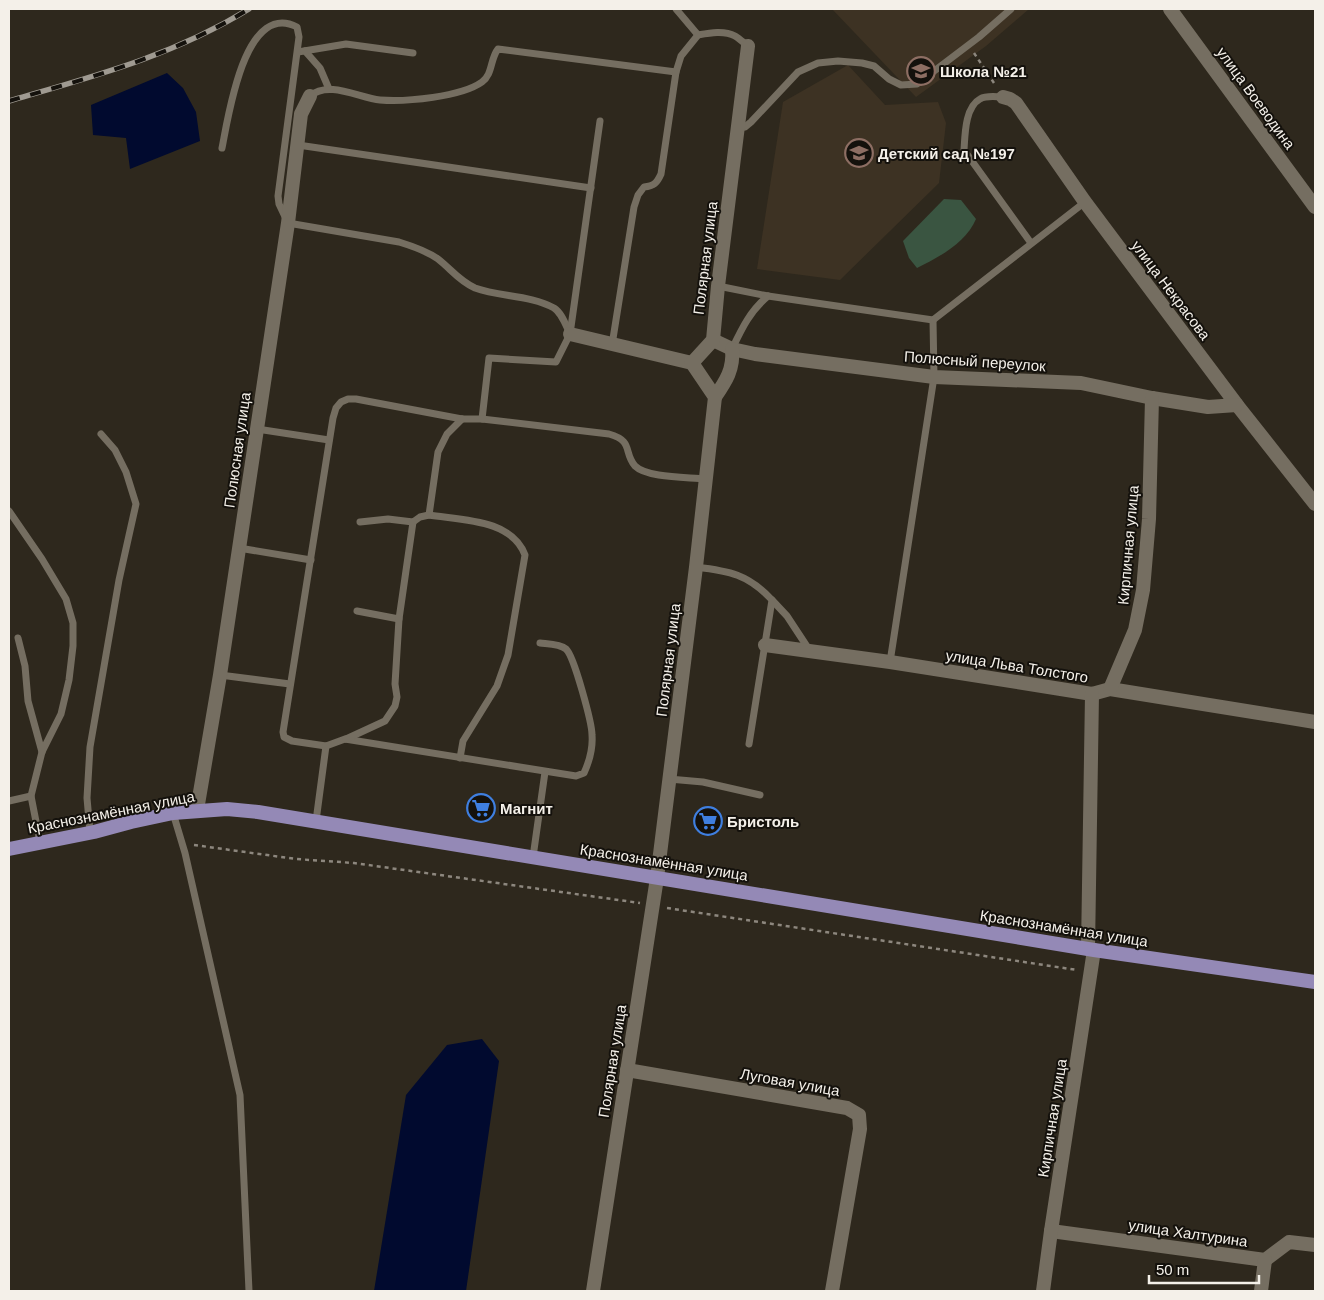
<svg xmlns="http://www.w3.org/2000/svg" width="1324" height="1300" font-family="Helvetica,sans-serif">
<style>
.education{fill:#3d3223}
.green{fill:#3a5541}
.water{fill:#010a2f}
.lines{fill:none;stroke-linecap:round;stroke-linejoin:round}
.path{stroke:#8d877e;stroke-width:2.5;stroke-dasharray:4 4;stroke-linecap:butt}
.service{stroke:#756e61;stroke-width:7}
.minor{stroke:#756e61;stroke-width:14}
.primary{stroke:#9489b6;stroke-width:14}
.rail-casing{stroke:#9f9a91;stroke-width:5.5}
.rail{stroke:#14110c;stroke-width:4;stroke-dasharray:11;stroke-linecap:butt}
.labels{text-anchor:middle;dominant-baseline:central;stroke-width:4;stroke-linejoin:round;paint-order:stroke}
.poi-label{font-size:15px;font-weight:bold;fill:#f4f0e9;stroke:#14110c;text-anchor:start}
.street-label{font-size:15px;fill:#f4f0e9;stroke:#14110c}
</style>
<rect width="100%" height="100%" fill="#2e281d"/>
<g class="education">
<path d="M 832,9 L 1029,9 L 986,46 L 916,97 Z"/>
<path d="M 848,65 L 885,105 L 938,102 L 946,123 L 939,183 L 840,280 L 757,269 L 783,102 Z"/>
</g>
<path class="green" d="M 944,199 L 961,200 L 976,219 C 966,243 939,257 917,268 L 909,258 L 903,241 Z"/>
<g class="water">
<path d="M 167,73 L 183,88 L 196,112 L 200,141 L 130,169 L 126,138 L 93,135 L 91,105 Z"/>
<path d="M 482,1039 L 499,1061 L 466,1291 L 374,1291 L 406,1095 L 447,1045 Z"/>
</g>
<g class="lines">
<g class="path">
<path d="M 974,53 L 996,86"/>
<path d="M 194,845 L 296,859 L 354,863 L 640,903"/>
<path d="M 667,908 L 1077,970"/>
</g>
<g class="service">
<path d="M 676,9 L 698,35"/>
<path d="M 305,51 L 320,68 L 329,89"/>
<path d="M 298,52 L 346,44 L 413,53"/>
<path d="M 310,96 C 329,80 359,98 380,100 C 406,102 461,97 482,82 C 493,74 490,59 498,49 L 676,72"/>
<path d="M 1003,97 C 996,97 987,95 980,99 C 965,107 965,135 964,150 L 1031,243"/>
<path d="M 738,128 L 745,127 L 751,122 L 798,72 L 818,63 L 838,61 L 862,63 L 874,66 L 889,79 L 901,85 L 917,84 L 979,37 L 1011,9"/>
<path d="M 298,145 L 591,188"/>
<path d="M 222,148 C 228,119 244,0 297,27 L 299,37 L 278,196 L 279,204 L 288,223 L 399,242 C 412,246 427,251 438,259 C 451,269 459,281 475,288 C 500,297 530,295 554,308 C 562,313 566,326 570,334"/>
<path d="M 718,286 L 768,296 L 933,320 L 1085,202"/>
<path d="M 612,345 L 634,207 L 638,195 L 644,187 C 654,186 657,183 661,174 L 676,72 L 681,56 L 698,35 C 709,33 724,30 735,36 C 740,39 744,43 748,46"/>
<path d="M 732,349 C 742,328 750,311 768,296"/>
<path d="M 482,419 L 489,358 L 556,362 L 570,334 L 600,121"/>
<path d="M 257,429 L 329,440"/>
<path d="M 9,511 L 42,559 L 66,599 L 73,623 L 73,646 L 69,680 L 61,714 L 42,752 L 31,796 L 40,842"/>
<path d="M 429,515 L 438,452 L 447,434 L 462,419"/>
<path d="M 360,522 L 388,519 L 413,522 L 420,517 L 429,515 C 461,520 512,519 525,555 L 508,655 L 497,686 L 463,741 L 460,758"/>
<path d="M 239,548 L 311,560"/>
<path d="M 696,567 C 729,571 748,574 772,600 L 749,744"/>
<path d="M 772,600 L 787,616 L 810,651"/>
<path d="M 357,611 L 399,619"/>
<path d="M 18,638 L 25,666 L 28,701 L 42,752"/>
<path d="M 540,643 C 548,644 560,644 566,649 C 574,656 592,723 592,735 C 593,748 589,762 584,773 L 576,776 L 345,739 L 326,746 L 292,741 L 284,737 L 283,732 L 333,418 L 336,408 L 341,402 L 348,399 L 356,399 L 462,419 L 482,419 L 609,434 C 634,441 623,452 635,466 C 647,478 688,477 705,479"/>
<path d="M 890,662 L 934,377 L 933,320"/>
<path d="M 220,675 L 290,684"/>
<path d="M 346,739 L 385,721 L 395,706 L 397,697 L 395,684 L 399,619 L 413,522"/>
<path d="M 669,779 L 703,782 L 760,795"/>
<path d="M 9,801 L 31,796"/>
<path d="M 173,813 L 185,853 L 240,1095 L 249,1291"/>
<path d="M 316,821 L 326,746"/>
<path d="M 90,832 L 87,798 L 90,747 L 119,580 L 136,504 L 126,472 L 115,450 L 101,434"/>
<path d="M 533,857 L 545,772"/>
</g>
<g class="minor">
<path d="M 1170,9 L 1315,207"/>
<path d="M 1003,97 L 1010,99 L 1016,103 L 1085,202 L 1237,405 L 1315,504"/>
<path d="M 570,334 L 692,363"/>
<path d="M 713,340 L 732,349 L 755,354 L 934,377 L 1081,383 L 1152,398 L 1208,407 L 1237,405"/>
<path d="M 715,397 C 726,381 734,369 732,349"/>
<path d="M 765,645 L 890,662 L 1092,694 L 1110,689 L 1315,722"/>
<path d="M 1110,689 L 1135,630 L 1143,590 L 1149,519 L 1152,398"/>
<path d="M 197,810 L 220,675 L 288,223 L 301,114 L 310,96"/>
<path d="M 1088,949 L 1092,694"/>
<path d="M 627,1070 L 847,1108 L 859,1115 L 860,1129 L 832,1291"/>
<path d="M 1051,1231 L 1265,1260 L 1289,1242 L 1315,1245"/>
<path d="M 593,1291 L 657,878 L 696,567 L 715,397 L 692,363 L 713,340 L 718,286 L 748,46"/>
<path d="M 1043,1291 L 1051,1231 L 1094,950"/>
<path d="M 1261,1291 L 1265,1260"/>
</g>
<path class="primary" d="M 9,849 L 94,832 L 131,822 L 173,813 L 227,809 L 258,812 L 1094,950 L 1315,982"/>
<defs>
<path id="rail" d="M 9,101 C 95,76 172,56 249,9"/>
</defs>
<use href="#rail" class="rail-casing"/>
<use href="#rail" class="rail"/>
</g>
<defs>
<symbol id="school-ring" viewBox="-11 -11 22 22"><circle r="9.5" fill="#14110c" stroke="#8d6e63" stroke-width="1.5"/><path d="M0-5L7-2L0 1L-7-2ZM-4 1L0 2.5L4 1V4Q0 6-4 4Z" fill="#8d6e63"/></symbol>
<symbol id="supermarket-ring" viewBox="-11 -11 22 22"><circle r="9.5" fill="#14110c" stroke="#3f7fe0" stroke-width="1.5"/><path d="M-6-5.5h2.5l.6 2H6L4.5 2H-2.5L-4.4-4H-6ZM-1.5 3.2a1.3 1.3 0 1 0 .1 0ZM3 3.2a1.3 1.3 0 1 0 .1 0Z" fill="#3f7fe0"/></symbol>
</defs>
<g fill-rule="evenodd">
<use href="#school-ring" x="905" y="55" width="32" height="32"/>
<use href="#school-ring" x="843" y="137" width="32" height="32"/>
<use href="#supermarket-ring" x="465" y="792" width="32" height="32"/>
<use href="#supermarket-ring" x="692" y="805" width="32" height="32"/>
</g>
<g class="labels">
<g class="poi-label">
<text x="940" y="71">Школа №21</text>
<text x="878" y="153">Детский сад №197</text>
<text x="500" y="808">Магнит</text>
<text x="727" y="821">Бристоль</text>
</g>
<g class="street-label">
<text transform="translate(1256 98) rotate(54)">улица Воеводина</text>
<text transform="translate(705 258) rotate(-83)">Полярная улица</text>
<text transform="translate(1171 290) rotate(53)">улица Некрасова</text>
<text transform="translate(975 361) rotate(4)">Полюсный переулок</text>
<text transform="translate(237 450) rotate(-82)">Полюсная улица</text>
<text transform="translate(1128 545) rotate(-85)">Кирпичная улица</text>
<text transform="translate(668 660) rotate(-83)">Полярная улица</text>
<text transform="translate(1017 666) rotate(9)">улица Льва Толстого</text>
<text transform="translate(111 812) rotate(-11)">Краснознамённая улица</text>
<text transform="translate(664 862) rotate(9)">Краснознамённая улица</text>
<text transform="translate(1064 928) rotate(9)">Краснознамённая улица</text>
<text transform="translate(612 1061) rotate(-81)">Полярная улица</text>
<text transform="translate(790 1082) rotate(10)">Луговая улица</text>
<text transform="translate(1052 1118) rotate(-81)">Кирпичная улица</text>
<text transform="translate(1188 1233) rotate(8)">улица Халтурина</text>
</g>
</g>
<rect width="1324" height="1300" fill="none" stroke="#f4f0e9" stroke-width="20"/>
<path d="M1149 1275v8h110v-8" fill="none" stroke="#f4f0e9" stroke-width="2.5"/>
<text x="1156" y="1275" font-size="15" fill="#f4f0e9" stroke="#14110c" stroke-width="4" paint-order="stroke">50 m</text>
</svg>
